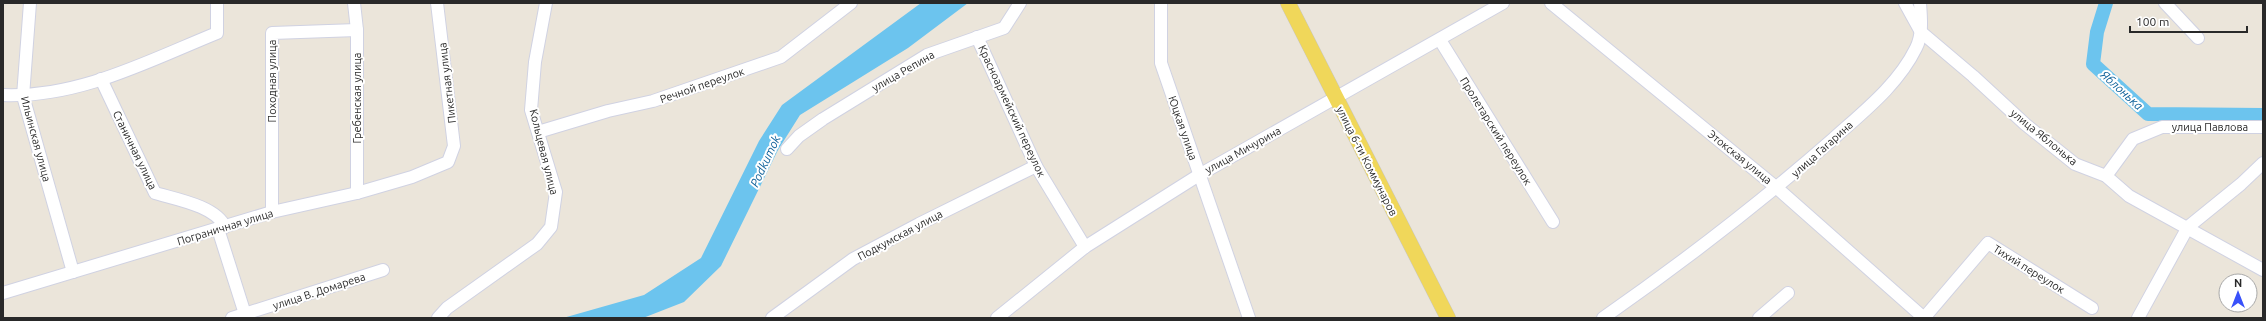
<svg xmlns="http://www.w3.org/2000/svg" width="2266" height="321" font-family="Ubuntu,sans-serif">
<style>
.water{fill:#6cc4ee}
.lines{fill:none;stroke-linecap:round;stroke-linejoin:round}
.river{stroke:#6cc4ee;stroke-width:14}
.minor-casing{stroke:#d0d2e2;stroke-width:14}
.major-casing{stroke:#c7c7c7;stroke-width:16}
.minor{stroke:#fff;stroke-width:12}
.major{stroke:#f0d75a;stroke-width:15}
.labels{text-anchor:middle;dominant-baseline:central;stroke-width:4;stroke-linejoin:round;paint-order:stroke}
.street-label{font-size:11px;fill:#292929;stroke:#fff}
.water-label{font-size:12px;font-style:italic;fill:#0d6099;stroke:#fff}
</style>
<rect width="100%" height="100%" fill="#ebe5da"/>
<path class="water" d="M 921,3 L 968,3 L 908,48 L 800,115 L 778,150 L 721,266 L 684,302 L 643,318 L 563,318 L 644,295 L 701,258 L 759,141 L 782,105 Z"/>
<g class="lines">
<path class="river" d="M 2106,3 L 2097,32 L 2093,64 L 2148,114 L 2263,115"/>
<defs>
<g id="minor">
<path d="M 30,3 L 23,96 L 73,272"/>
<path d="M 354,3 L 357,30 L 357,193"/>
<path d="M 1161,3 L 1161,63 L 1249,318"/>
<path d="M 1551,3 L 1777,188 L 1924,318"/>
<path d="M 1905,3 L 1921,32 L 1973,76 L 2025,124 L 2075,164 L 2106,176 L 2129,196 L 2263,270"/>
<path d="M 2165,3 L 2198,38"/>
<path d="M 977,37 L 1036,166 L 1085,247"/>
<path d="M 1440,40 L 1553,222"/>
<path d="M 101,79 L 155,193 C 175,199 216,206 225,227"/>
<path d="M 3,95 C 79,98 148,61 217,33 L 217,3"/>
<path d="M 538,132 L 608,111 L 653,101 L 781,57 L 851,3"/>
<path d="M 787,149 L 799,136 L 823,119 L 927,55 L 1004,28 L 1020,3"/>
<path d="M 2106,176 L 2133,139 L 2162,127 L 2263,127"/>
<path d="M 272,212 L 272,33 L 357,30"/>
<path d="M 218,229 L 245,314 L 244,318"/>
<path d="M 3,293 L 272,212 L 357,193 L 412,177 L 448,162 L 454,146 L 437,3"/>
<path d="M 232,318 L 383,270"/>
<path d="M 438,318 L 447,308 L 537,244 L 551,227 L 556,192 L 531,110 L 535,62 L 546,3"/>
<path d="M 772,318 L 853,259 L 919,224 L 1036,166"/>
<path d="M 997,318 L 1085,247 L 1199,175 L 1503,3"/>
<path d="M 1603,318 C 1683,262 1760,203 1833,139 C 1863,112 1898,85 1916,48 C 1923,34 1921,18 1920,3"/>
<path d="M 1759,318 L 1788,293"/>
<path d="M 1924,318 L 1988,243 L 2092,308"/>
<path d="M 2138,318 L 2188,227 L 2241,184 L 2263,163"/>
</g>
<path id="major" d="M 1288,3 L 1448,318"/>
</defs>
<use href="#minor" class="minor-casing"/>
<use href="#major" class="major-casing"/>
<use href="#minor" class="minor"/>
<use href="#major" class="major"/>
</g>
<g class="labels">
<g class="street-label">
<text transform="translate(903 71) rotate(-30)">улица Репина</text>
<text transform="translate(272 81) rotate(-90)">Походная улица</text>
<text transform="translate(447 83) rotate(-97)">Пикетная улица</text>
<text transform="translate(702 85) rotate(-19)">Речной переулок</text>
<text transform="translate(357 98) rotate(-90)">Гребенская улица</text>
<text transform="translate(1012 111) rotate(65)">Красноармейский переулок</text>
<text x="2210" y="127">улица Павлова</text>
<text transform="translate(1183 128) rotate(71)">Юцкая улица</text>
<text transform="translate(1496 131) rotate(58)">Пролетарский переулок</text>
<text transform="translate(2044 137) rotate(39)">улица Яблонька</text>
<text transform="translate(36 139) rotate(75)">Ильинская улица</text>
<text transform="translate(1822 149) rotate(-42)">улица Гагарина</text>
<text transform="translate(135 150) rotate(64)">Станичная улица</text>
<text transform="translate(1243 150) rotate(-29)">улица Мичурина</text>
<text transform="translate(544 152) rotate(76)">Кольцевая улица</text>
<text transform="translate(1740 157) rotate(39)">Этокская улица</text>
<text transform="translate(1367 161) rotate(63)">улица 6-ти Коммунаров</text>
<text transform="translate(225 227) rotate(-17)">Пограничная улица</text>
<text transform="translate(900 235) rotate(-28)">Подкумская улица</text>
<text transform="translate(2029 269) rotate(32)">Тихий переулок</text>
<text transform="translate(319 291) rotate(-18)">улица В. Домарева</text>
</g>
<g class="water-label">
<text transform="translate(2122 90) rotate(42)">Яблонька</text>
<text transform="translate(765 161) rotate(-65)">Podkumok</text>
</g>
</g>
<rect width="2266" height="321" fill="none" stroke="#292929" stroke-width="8"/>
<g transform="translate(2238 293)"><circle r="19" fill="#ffffff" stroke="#a9a9a9"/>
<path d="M0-3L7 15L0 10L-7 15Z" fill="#3951fa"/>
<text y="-6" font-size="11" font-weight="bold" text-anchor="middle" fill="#292929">N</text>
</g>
<path d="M2130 26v6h117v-6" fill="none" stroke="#292929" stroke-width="2"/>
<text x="2136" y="26" font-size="12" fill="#292929" stroke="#ffffff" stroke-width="3" paint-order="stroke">100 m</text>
</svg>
